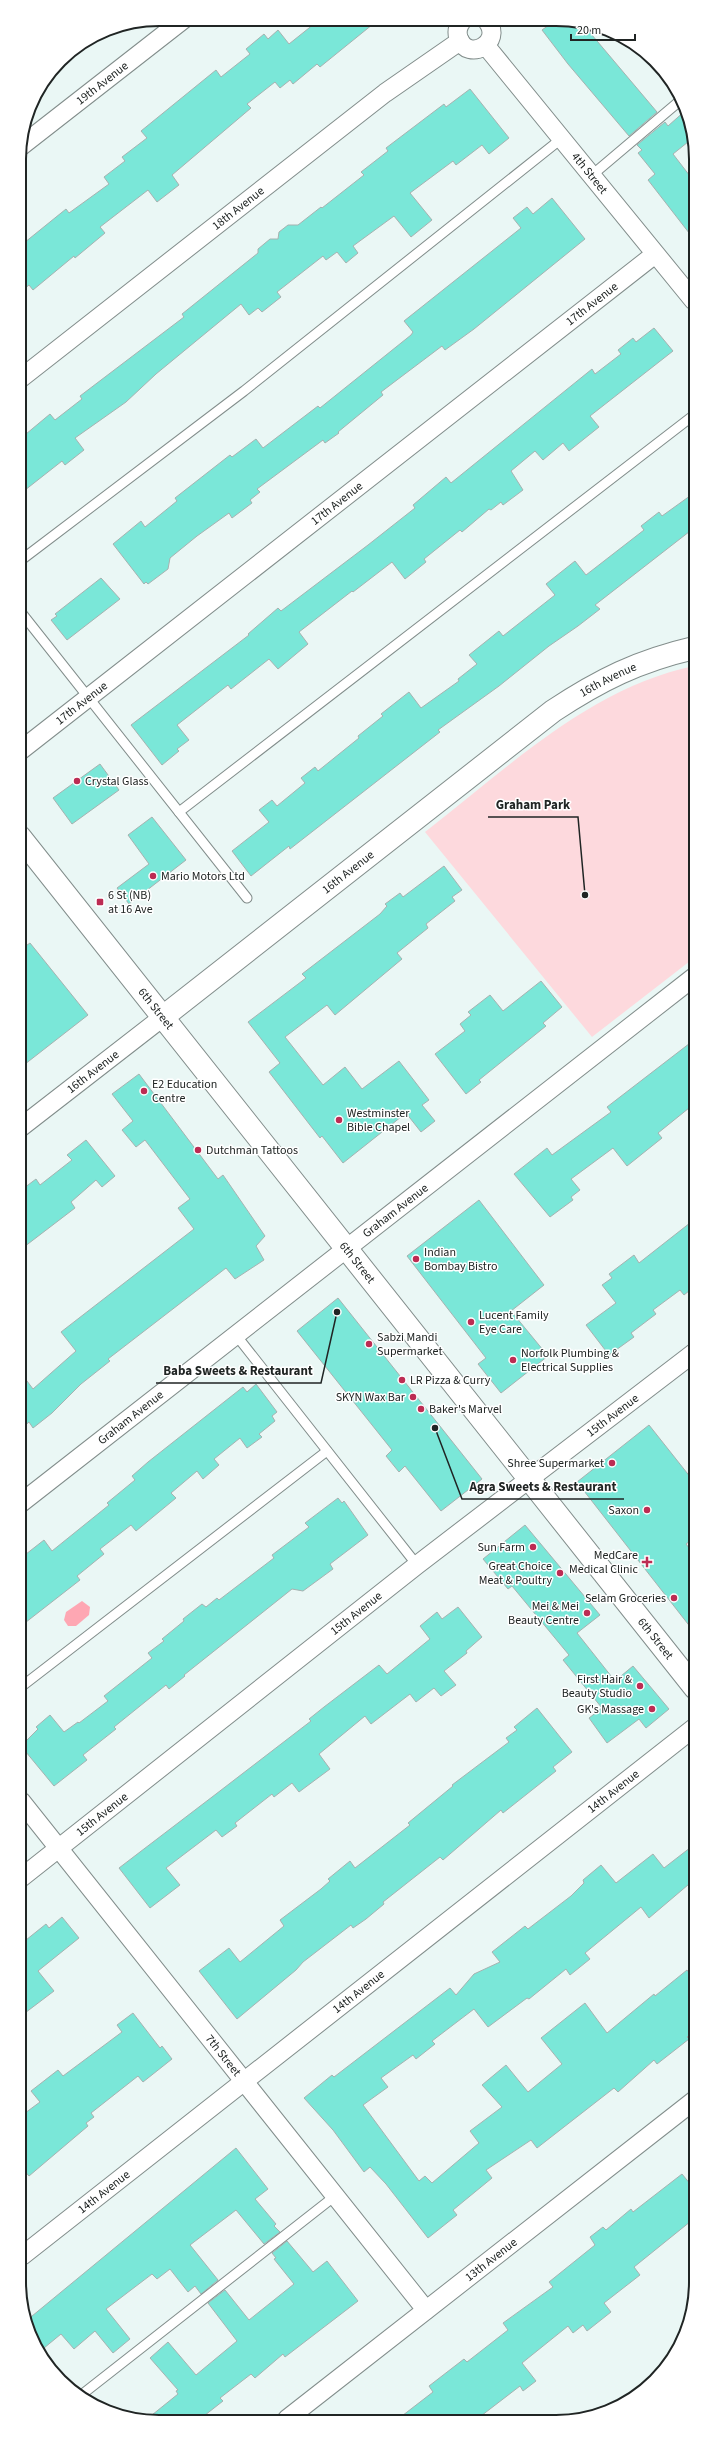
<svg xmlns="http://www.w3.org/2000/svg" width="715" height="2441" font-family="'Source Sans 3',sans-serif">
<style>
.green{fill:#fdd9dd}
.water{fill:#fea7b3}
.building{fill:#7ae7d8;stroke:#a6b2b0}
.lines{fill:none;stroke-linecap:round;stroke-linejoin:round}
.lane-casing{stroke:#828d8b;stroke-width:11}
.street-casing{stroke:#828d8b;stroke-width:20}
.secondary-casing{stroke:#828d8b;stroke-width:24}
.lane{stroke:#fff;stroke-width:9}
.street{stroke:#fff;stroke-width:18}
.secondary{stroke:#fff;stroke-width:22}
.poi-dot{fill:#bc2c53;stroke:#fff;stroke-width:1.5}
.labels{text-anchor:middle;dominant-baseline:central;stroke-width:3;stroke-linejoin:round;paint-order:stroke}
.street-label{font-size:12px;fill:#202524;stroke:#fff}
.poi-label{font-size:12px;fill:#202524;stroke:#fff;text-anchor:start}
.rim{fill:none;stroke:#202524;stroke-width:2}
.leader{fill:none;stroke:#202524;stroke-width:1.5}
.callout-dot{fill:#202524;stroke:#fff;stroke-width:1.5}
.callout-label{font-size:13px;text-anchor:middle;font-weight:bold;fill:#202524;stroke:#fff;stroke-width:3;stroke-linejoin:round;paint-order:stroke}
</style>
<rect width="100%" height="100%" fill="#eaf7f5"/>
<path class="green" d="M 694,666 L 694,958 L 592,1037 L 425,832 C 508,768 589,688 694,666 Z"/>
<path class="water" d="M 82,1601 L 90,1607 L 89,1615 L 76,1626 L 68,1626 L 64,1620 L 66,1612 Z"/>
<g class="building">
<path d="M 319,20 L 378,20 L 320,67 L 317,64 L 293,84 L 290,80 L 280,88 L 275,82 L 247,104 L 251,108 L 172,175 L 179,185 L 157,202 L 148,190 L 100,227 L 105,233 L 75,258 L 74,256 L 33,290 L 29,285 L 19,293 L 19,247 L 66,209 L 69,213 L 109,184 L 104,177 L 125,161 L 122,157 L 147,138 L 141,131 L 216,70 L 221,77 L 250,54 L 246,49 L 264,34 L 268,39 L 278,30 L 289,44 Z"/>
<path d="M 553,22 L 581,22 L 657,112 L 629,136 L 568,64 L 542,30 Z"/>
<path d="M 470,89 L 509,138 L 489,154 L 482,145 L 456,165 L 453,161 L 410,193 L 432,220 L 411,237 L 394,216 L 353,246 L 358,253 L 346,263 L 337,252 L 326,260 L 323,256 L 277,292 L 281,297 L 262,312 L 258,308 L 249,315 L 241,304 L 156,374 L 126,402 L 75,438 L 84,450 L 65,465 L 62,461 L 20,494 L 20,439 L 50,414 L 55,420 L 82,399 L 80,396 L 184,317 L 182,314 L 258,253 L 258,249 L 270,239 L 278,239 L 279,232 L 288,225 L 298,225 L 321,207 L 322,208 L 364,175 L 361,172 L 388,151 L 386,148 L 444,104 L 446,107 Z"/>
<path d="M 686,110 L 693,138 L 673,154 L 693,180 L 693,238 L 648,180 L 655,174 L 638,153 L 642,150 L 637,145 L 665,122 L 668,126 Z"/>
<path d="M 552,198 L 585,239 L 474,329 L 445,350 L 442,346 L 381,392 L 383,395 L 338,432 L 339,433 L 325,443 L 323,440 L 257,489 L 260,492 L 250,500 L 252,503 L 232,518 L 229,513 L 197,536 L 170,558 L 168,569 L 148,584 L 146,582 L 144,584 L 113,544 L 141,521 L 145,527 L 177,501 L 175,498 L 230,455 L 232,457 L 256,439 L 263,448 L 318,406 L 320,408 L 411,335 L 413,332 L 404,321 L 521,228 L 513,218 L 527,207 L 533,214 Z"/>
<path d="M 654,328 L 673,351 L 590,416 L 599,427 L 569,451 L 563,443 L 543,460 L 535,451 L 511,471 L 523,490 L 503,505 L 501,502 L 491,510 L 489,509 L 462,532 L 460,530 L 424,559 L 426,562 L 405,579 L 392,562 L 353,592 L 352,591 L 299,632 L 308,644 L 278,669 L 269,659 L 231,689 L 228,685 L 177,725 L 189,740 L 177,749 L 179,751 L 162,765 L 131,725 L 249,635 L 248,634 L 278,608 L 281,611 L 368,545 L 415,508 L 413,505 L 446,477 L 451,483 L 592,369 L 595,374 L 621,354 L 618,350 L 633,338 L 636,342 Z"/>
<path d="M 694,493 L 694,528 L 595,605 L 600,609 L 578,626 L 549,646 L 499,686 L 438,730 L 440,732 L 290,849 L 289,846 L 251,876 L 232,851 L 269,822 L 259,810 L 272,800 L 277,806 L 305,783 L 301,778 L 315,767 L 318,771 L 359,738 L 358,736 L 383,716 L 381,714 L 409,692 L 421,708 L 459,681 L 458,679 L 477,664 L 469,655 L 499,631 L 503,636 L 555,595 L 546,584 L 575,561 L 586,575 L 644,530 L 641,526 L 659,512 L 662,516 Z"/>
<path d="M 101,578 L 120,599 L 67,640 L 51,620 L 57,616 L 55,614 Z"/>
<path d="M 100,764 L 119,790 L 72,824 L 53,798 Z"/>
<path d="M 152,817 L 186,860 L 129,904 L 117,888 L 149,864 L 128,835 Z"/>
<path d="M 444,866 L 462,890 L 452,897 L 455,901 L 426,924 L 428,928 L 397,953 L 402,959 L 335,1015 L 327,1005 L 285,1037 L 323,1085 L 345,1067 L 362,1089 L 399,1061 L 429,1100 L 422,1105 L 435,1121 L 421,1132 L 406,1113 L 343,1163 L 322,1136 L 320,1138 L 269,1072 L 280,1063 L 248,1022 L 306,978 L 302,974 L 380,914 L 387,906 L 385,904 L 400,893 L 403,897 Z"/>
<path d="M 30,943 L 88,1015 L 20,1068 L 20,950 Z"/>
<path d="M 541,981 L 562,1007 L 543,1023 L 546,1026 L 479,1080 L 481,1082 L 466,1094 L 435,1054 L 465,1031 L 460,1024 L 471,1015 L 468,1012 L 490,995 L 503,1011 Z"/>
<path d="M 694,1040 L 694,1104 L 658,1133 L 662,1138 L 627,1166 L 613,1148 L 571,1179 L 580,1190 L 571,1197 L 573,1200 L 550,1217 L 514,1174 L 547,1148 L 552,1155 L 611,1112 L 607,1107 Z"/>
<path d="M 139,1074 L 218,1179 L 223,1175 L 265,1236 L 256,1246 L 264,1260 L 235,1279 L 226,1268 L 108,1359 L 110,1361 L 81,1384 L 52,1413 L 33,1428 L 29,1422 L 21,1429 L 21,1373 L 33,1389 L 76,1351 L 61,1332 L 194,1229 L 178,1208 L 190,1199 L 145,1140 L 136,1147 L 122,1130 L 133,1121 L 112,1094 Z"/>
<path d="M 86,1140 L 115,1176 L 102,1187 L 96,1180 L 71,1202 L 75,1208 L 20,1250 L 20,1191 L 36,1179 L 40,1185 L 72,1160 L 67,1155 Z"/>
<path d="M 479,1200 L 544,1285 L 511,1311 L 548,1356 L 501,1393 L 478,1364 L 486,1358 L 407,1256 Z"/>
<path d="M 695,1219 L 695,1286 L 684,1295 L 680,1290 L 653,1310 L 656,1314 L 631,1333 L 634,1337 L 609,1355 L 586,1325 L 616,1303 L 602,1285 L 612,1278 L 609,1274 L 634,1255 L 639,1263 Z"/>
<path d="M 338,1298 L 482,1479 L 441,1511 L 405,1466 L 399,1472 L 386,1456 L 392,1450 L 297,1331 Z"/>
<path d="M 256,1384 L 277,1412 L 272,1416 L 275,1421 L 259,1434 L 262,1437 L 247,1448 L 240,1438 L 214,1459 L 219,1465 L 203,1479 L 197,1471 L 171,1493 L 176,1498 L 136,1531 L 131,1525 L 100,1549 L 104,1554 L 77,1576 L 80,1580 L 21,1626 L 21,1558 L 44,1540 L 52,1551 L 109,1505 L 107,1503 L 135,1480 L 132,1476 L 148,1462 L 243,1387 L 247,1392 Z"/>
<path d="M 649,1425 L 695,1483 L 695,1537 L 686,1544 L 695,1556 L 695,1633 L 577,1482 Z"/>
<path d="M 338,1498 L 342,1503 L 344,1501 L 368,1535 L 330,1564 L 333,1569 L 303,1591 L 292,1589 L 184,1675 L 185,1676 L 169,1689 L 166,1685 L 114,1727 L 116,1729 L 83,1755 L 87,1760 L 54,1786 L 21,1746 L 38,1729 L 36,1727 L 50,1715 L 64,1732 L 78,1722 L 79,1723 L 108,1701 L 104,1696 L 152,1658 L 148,1653 L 164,1641 L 162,1639 L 184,1621 L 183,1619 L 202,1604 L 206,1607 L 217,1598 L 219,1600 L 274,1558 L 272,1555 L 309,1527 L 305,1523 Z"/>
<path d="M 525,1525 L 600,1615 L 577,1633 L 615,1681 L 633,1666 L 669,1709 L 646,1728 L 639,1719 L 607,1743 L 589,1718 L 602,1708 L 563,1660 L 569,1655 L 512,1586 L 508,1589 L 483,1559 Z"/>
<path d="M 458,1607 L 482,1637 L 466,1651 L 467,1653 L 444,1671 L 456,1685 L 441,1696 L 434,1688 L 416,1702 L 410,1694 L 371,1724 L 365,1716 L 319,1754 L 330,1769 L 299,1792 L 292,1783 L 274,1797 L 272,1794 L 235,1823 L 237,1826 L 222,1837 L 216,1830 L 166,1868 L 180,1885 L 150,1908 L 119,1868 L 216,1794 L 311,1721 L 309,1719 L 324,1707 L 379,1665 L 387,1674 L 430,1639 L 420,1626 L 437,1612 L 442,1619 Z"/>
<path d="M 537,1708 L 572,1752 L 553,1767 L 556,1771 L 503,1813 L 501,1810 L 443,1860 L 440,1857 L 383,1902 L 384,1904 L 366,1919 L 353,1928 L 351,1925 L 303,1962 L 296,1970 L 237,2019 L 199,1971 L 229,1948 L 240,1962 L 284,1926 L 280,1920 L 321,1889 L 330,1881 L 328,1879 L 350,1861 L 355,1868 L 410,1825 L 408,1823 L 453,1786 L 452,1785 L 509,1742 L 506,1738 L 517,1730 L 514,1727 Z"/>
<path d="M 695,1844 L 695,1879 L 649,1918 L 641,1907 L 585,1953 L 590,1959 L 570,1975 L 566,1969 L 529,1999 L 527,1998 L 488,2027 L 474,2009 L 432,2041 L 435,2044 L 416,2059 L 413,2055 L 381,2078 L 388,2087 L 363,2105 L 419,2181 L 425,2176 L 432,2183 L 479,2143 L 470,2131 L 502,2107 L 482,2085 L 506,2065 L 528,2092 L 562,2064 L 541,2038 L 585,2003 L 607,2033 L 654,1994 L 655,1996 L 687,1970 L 695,1981 L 695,2030 L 687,2037 L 689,2039 L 657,2064 L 654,2060 L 618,2092 L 614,2088 L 537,2148 L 531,2140 L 486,2170 L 492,2178 L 453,2210 L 457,2215 L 428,2238 L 386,2184 L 370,2167 L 364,2172 L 333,2130 L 304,2098 L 332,2075 L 334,2077 L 450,1988 L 456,1995 L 474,1974 L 500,1962 L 492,1952 L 525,1926 L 528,1929 L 571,1896 L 584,1883 L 583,1880 L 601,1865 L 616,1883 L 653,1854 L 664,1868 Z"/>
<path d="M 62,1917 L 79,1938 L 38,1971 L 54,1991 L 21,2016 L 21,1944 L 46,1924 L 49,1928 Z"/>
<path d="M 133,2013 L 160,2048 L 162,2046 L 172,2059 L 143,2082 L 138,2076 L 91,2113 L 94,2117 L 86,2123 L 88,2126 L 29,2176 L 21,2167 L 21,2116 L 40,2102 L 31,2091 L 58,2070 L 63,2076 L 122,2032 L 117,2025 Z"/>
<path d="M 236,2148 L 268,2189 L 255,2199 L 276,2224 L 274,2226 L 280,2232 L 264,2244 L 236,2210 L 190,2245 L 218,2280 L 201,2294 L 195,2286 L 188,2292 L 170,2269 L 157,2279 L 152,2274 L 106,2309 L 130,2339 L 113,2353 L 95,2331 L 74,2349 L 61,2334 L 38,2353 L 26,2321 Z"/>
<path d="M 682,2174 L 696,2191 L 696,2217 L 634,2267 L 640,2275 L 604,2303 L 611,2312 L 587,2331 L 583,2325 L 573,2333 L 568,2326 L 522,2363 L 536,2381 L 523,2391 L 520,2386 L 477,2419 L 398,2419 L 433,2392 L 429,2386 L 464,2359 L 467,2362 L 508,2330 L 503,2323 L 553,2287 L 549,2282 L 595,2245 L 590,2237 L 603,2227 L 606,2230 L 631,2209 L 633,2212 Z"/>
<path d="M 287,2241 L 313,2272 L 327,2261 L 358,2301 L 285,2357 L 283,2354 L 255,2378 L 251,2374 L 220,2398 L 223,2401 L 200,2419 L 147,2419 L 178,2394 L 176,2391 L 178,2390 L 150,2358 L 168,2342 L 196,2375 L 237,2341 L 208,2303 L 225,2290 L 249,2320 L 294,2284 L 274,2259 L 276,2258 L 272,2253 Z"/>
</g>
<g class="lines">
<defs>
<g id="lane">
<path d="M 591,176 L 682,99"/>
<path d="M 20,561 L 244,391 L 561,139"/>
<path d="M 20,611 L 247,898"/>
<path d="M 179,812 L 694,415"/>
<path d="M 236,1335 L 417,1565"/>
<path d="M 21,1687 L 327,1451"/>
<path d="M 80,2396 L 335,2196"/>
</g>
<g id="street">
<path d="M 462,21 C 458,26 456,32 459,39 C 468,62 504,43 487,21"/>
<path id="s1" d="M 486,46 L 694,301"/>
<path id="s2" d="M 20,147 L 184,19"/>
<path id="s3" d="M 20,379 L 385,93 L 460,41"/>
<path id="s4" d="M 20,751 L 654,255"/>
<path id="s5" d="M 20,1128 L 163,1017"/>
<path id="s6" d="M 21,1503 L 694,977"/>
<path id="s7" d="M 21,1801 L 426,2310"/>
<path id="s8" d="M 21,1878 L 417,1565 L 695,1352"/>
<path id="s9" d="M 22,2256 L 695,1727"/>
<path id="s10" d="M 287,2419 L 696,2099"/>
</g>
<g id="secondary">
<path id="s11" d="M 20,837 L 695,1688"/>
<path id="s12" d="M 163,1017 L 553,711 C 600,680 638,661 694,648"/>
</g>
</defs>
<use href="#lane" class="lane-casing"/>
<use href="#street" class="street-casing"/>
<use href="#secondary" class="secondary-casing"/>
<use href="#lane" class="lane"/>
<use href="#street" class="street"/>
<use href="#secondary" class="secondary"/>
</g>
<g class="poi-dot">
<circle cx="77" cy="781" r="4"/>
<circle cx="153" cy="876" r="4"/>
<rect x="96" y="898" width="8" height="8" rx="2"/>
<circle cx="144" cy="1091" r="4"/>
<circle cx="339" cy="1120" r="4"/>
<circle cx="198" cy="1150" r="4"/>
<circle cx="416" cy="1259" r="4"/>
<circle cx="471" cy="1322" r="4"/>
<circle cx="369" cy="1344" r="4"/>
<circle cx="513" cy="1360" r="4"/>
<circle cx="402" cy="1380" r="4"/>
<circle cx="413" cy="1397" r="4"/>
<circle cx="421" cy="1409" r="4"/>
<circle cx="612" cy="1463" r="4"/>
<circle cx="647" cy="1510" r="4"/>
<circle cx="533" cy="1547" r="4"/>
<path d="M645 1556h4v4h4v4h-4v4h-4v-4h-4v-4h4z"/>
<circle cx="560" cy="1573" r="4"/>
<circle cx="674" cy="1598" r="4"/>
<circle cx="587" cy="1613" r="4"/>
<circle cx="640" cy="1686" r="4"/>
<circle cx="652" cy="1709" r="4"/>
</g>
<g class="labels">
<g class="street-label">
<text stroke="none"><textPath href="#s2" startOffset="104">19th Avenue</textPath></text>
<text stroke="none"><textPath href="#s1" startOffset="164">4th Street</textPath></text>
<text stroke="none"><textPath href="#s3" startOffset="277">18th Avenue</textPath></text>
<text stroke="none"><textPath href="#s4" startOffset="726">17th Avenue</textPath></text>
<text stroke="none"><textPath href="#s4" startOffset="402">17th Avenue</textPath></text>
<text stroke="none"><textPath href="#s12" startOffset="559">16th Avenue</textPath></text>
<text stroke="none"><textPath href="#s4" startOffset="78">17th Avenue</textPath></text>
<text stroke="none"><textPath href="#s12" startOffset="235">16th Avenue</textPath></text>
<text stroke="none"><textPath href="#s11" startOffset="219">6th Street</textPath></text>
<text stroke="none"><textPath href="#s5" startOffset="92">16th Avenue</textPath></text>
<text stroke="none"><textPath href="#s6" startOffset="475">Graham Avenue</textPath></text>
<text stroke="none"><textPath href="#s11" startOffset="543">6th Street</textPath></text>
<text stroke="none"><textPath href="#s8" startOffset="751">15th Avenue</textPath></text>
<text stroke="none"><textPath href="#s6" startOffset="139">Graham Avenue</textPath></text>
<text stroke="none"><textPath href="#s8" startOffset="427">15th Avenue</textPath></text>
<text stroke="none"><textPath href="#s11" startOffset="1023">6th Street</textPath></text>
<text stroke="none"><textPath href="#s9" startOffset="752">14th Avenue</textPath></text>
<text stroke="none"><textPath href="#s8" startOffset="103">15th Avenue</textPath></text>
<text stroke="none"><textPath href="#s9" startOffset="428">14th Avenue</textPath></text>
<text stroke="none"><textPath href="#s7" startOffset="325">7th Street</textPath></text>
<text stroke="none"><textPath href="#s9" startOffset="104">14th Avenue</textPath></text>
<text stroke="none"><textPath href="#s10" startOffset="259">13th Avenue</textPath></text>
</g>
<g class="poi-label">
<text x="85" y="781">Crystal Glass</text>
<text x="161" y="876">Mario Motors Ltd</text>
<text x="108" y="895">6 St (NB)<tspan x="108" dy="14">at 16 Ave</tspan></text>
<text x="152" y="1084">E2 Education<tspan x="152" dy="14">Centre</tspan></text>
<text x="347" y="1113">Westminster<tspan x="347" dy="14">Bible Chapel</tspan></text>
<text x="206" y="1150">Dutchman Tattoos</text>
<text x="424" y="1252">Indian<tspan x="424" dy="14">Bombay Bistro</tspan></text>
<text x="479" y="1315">Lucent Family<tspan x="479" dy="14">Eye Care</tspan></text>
<text x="377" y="1337">Sabzi Mandi<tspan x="377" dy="14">Supermarket</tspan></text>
<text x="521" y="1353">Norfolk Plumbing &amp;<tspan x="521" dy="14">Electrical Supplies</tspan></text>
<text x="410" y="1380">LR Pizza &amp; Curry</text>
<text x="405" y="1397" text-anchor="end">SKYN Wax Bar</text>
<text x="429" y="1409">Baker's Marvel</text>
<text x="604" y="1463" text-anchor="end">Shree Supermarket</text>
<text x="639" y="1510" text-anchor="end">Saxon</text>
<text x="525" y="1547" text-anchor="end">Sun Farm</text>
<text x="638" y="1555" text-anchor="end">MedCare<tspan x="638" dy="14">Medical Clinic</tspan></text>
<text x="552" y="1566" text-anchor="end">Great Choice<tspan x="552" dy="14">Meat &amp; Poultry</tspan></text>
<text x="666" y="1598" text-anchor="end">Selam Groceries</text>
<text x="579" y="1606" text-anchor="end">Mei &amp; Mei<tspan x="579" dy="14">Beauty Centre</tspan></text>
<text x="632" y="1679" text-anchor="end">First Hair &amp;<tspan x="632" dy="14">Beauty Studio</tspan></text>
<text x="644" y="1709" text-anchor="end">GK's Massage</text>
</g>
</g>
<path d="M0 0H715V2441H0ZM159 26H556A133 133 0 0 1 689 159V2282A133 133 0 0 1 556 2415H159A133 133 0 0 1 26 2282V159A133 133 0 0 1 159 26Z" fill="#fff" fill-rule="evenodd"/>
<path class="rim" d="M159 26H556A133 133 0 0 1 689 159V2282A133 133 0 0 1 556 2415H159A133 133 0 0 1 26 2282V159A133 133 0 0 1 159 26Z"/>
<path class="leader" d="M585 895L578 817H488M337 1312L321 1383H156M435 1428L462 1499H624"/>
<g class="callout-dot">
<circle cx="585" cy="895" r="4"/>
<circle cx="337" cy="1312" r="4"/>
<circle cx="435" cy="1428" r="4"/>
</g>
<g class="callout-label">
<text x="533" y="809">Graham Park</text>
<text x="238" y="1375">Baba Sweets &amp; Restaurant</text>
<text x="543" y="1491">Agra Sweets &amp; Restaurant</text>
</g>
<path d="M571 34v6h64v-6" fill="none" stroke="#202524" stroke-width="2"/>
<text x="577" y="34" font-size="12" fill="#202524" stroke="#ffffff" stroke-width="3" paint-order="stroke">20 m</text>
</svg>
